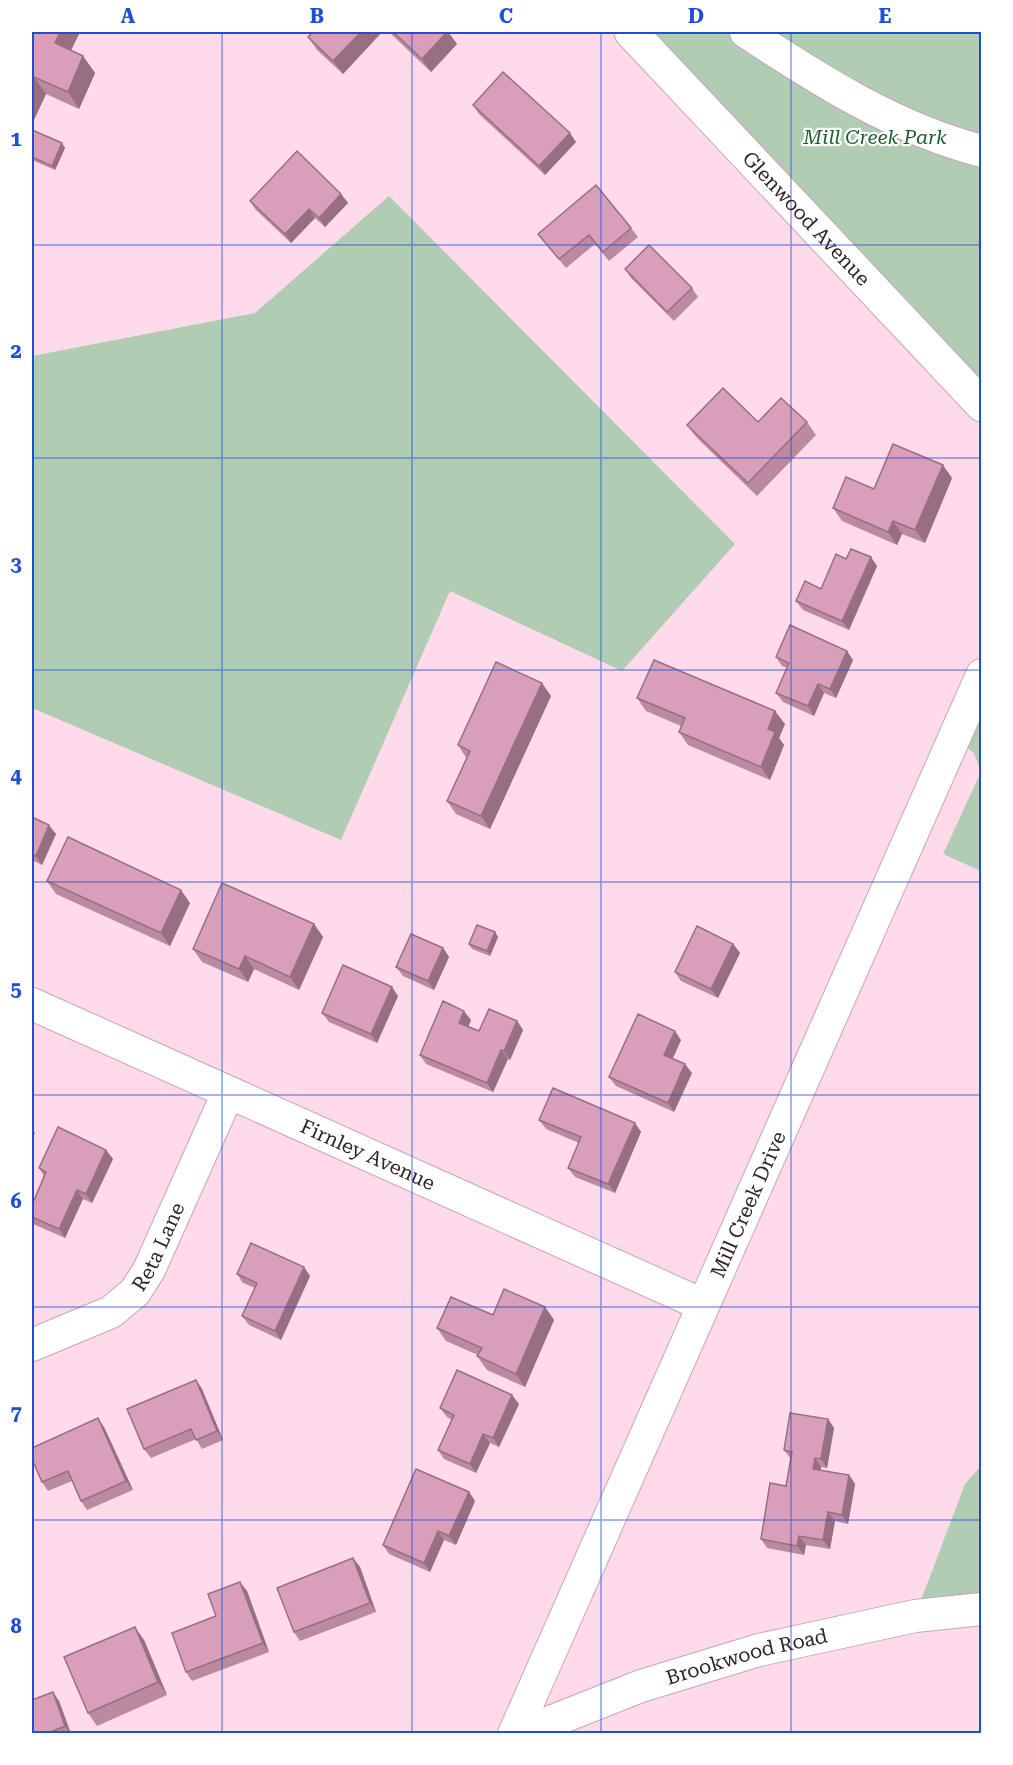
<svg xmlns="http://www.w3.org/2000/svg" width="1013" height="1765" font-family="'Roboto Serif',serif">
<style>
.green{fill:#b0cdb4}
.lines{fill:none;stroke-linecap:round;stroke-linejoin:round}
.street-casing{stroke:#c8a5b5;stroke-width:34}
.secondary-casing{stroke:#c8a5b5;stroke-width:35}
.street{stroke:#fff;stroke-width:32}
.secondary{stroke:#fff;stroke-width:33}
.wall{fill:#bb89a0}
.shaded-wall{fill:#986f82}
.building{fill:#d99fba;stroke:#986f82;stroke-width:1.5}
.grid{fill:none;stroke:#1d4ed8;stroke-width:1.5;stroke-opacity:0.55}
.labels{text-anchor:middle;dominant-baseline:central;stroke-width:4.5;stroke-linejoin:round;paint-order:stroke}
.park-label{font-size:20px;font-style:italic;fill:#185e2b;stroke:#fff}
.street-label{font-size:20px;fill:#2f2228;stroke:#fff}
.neatline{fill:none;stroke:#1d4ed8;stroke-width:2}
.grid-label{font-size:20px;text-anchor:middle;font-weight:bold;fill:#1d4ed8}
</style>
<rect width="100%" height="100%" fill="#ffdaea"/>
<g class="green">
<path d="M 631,32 L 981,32 L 981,405 Z"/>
<path d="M 389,196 L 735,544 L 622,671 L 450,591 L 341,840 L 32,708 L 32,356 L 255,313 Z"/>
<path d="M 981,719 L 981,871 L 943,854 L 981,772 L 974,753 L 967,748 Z"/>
<path d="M 981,1466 L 981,1609 L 915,1616 L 965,1484 Z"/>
</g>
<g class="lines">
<defs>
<g id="street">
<path d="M 746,32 C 819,80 896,129 982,151"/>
<path id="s1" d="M 32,1004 L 703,1305"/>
<path id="s2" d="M 32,1345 L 111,1312 L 135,1292 L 149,1270 L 228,1093"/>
<path id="s3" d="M 514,1734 L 982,675"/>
<path id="s4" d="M 520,1734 L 641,1686 L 759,1650 L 915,1616 L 982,1609"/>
</g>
<g id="secondary">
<path id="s5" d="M 631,32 L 982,405"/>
</g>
</defs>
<use href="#street" class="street-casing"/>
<use href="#secondary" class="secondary-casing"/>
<use href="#street" class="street"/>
<use href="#secondary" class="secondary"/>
</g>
<g class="wall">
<path d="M 32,32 L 83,56 L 95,73 L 79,109 L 46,94 L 32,124 Z"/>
<path d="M 313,32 L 382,32 L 343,74 L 317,50 L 308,37 Z"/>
<path d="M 389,32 L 448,32 L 457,44 L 431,72 Z"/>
<path d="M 473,105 L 576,142 L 545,175 L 479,114 Z"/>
<path d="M 32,130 L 65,148 L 55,170 L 32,160 Z"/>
<path d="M 341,194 L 348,203 L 325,227 L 315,218 L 291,243 L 256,210 L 250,201 Z"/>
<path d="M 631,228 L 638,237 L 609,261 L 595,244 L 566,268 L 538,234 Z"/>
<path d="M 625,269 L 692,288 L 698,297 L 674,321 L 631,278 Z"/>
<path d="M 758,422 L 807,422 L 816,435 L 757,496 L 697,438 L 687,425 Z"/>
<path d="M 952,478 L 925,543 L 902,534 L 897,545 L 842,521 L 833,508 Z"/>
<path d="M 846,559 L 877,566 L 849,630 L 803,610 L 796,601 L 821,589 Z"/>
<path d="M 776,657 L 853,660 L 836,698 L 824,693 L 814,716 L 783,702 L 776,693 L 787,668 L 782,666 Z"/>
<path d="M 551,696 L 490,829 L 456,814 L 447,801 L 467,759 L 458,745 Z"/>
<path d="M 637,698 L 785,724 L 779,738 L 784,745 L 770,780 L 688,745 L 679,732 L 681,726 L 646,711 Z"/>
<path d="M 32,817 L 56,834 L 42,865 L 32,860 Z"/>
<path d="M 47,881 L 190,903 L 170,946 L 56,894 Z"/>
<path d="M 314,924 L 323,937 L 299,990 L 254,969 L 248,982 L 202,962 L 193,949 Z"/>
<path d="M 495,932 L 498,937 L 490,956 L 472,949 L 469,944 Z"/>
<path d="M 733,944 L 740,953 L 718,998 L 681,981 L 675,972 Z"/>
<path d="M 443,948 L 449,957 L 434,990 L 403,976 L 396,967 Z"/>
<path d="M 398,996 L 377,1043 L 329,1022 L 322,1013 Z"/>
<path d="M 471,1020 L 468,1027 L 479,1031 L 517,1021 L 523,1030 L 510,1060 L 508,1059 L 493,1092 L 426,1064 L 420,1055 Z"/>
<path d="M 681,1040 L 673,1058 L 692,1073 L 674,1112 L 616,1086 L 609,1077 Z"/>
<path d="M 539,1120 L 635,1123 L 641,1132 L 615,1193 L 575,1177 L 568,1168 L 579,1143 L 546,1129 Z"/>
<path d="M 106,1150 L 113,1159 L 92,1203 L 83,1199 L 65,1238 L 33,1224 L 32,1221 L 32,1205 L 44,1176 L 39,1168 Z"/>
<path d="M 237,1274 L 310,1276 L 281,1340 L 249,1325 L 242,1316 L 255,1288 L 243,1283 Z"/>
<path d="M 545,1307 L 554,1320 L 525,1387 L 487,1370 L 477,1356 L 478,1355 L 446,1341 L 437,1328 L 493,1315 Z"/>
<path d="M 196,1380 L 202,1389 L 223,1440 L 202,1449 L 196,1439 L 151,1458 L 144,1449 Z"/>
<path d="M 519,1404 L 499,1447 L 490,1443 L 476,1473 L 444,1459 L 438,1450 L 452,1420 L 447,1417 L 440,1408 Z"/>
<path d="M 828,1419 L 834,1428 L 827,1468 L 821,1467 L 821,1470 L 849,1475 L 855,1484 L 848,1524 L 835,1521 L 830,1549 L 806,1545 L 804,1555 L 767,1548 L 761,1539 L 786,1486 L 791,1459 L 784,1450 Z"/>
<path d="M 104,1427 L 133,1490 L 87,1510 L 81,1501 L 72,1481 L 48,1491 L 42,1482 Z"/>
<path d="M 469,1492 L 475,1501 L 456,1545 L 444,1540 L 430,1572 L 389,1554 L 383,1545 Z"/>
<path d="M 353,1558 L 360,1567 L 376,1612 L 300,1641 L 294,1632 Z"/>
<path d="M 247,1591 L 269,1652 L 192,1681 L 186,1672 L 216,1616 Z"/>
<path d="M 144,1640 L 167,1695 L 97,1726 L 88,1713 Z"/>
<path d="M 59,1701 L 71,1734 L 32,1734 Z"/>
</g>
<g class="shaded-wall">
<path d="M 60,32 L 80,32 L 67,59 L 55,43 Z"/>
<path d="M 361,32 L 382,32 L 343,74 L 333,61 Z"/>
<path d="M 447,32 L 448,32 L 457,44 L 431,72 L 422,59 Z"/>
<path d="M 83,56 L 95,73 L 79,109 L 68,92 Z"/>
<path d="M 34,77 L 46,94 L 32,124 L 32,83 Z"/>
<path d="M 570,133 L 576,142 L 545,175 L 539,166 Z"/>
<path d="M 62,143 L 65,148 L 55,170 L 52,166 Z"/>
<path d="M 341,194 L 348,203 L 325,227 L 319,218 Z"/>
<path d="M 309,209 L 315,218 L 291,243 L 285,234 Z"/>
<path d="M 943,465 L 952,478 L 925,543 L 915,530 Z"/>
<path d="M 893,521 L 902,534 L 897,545 L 888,532 Z"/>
<path d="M 871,557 L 877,566 L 849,630 L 842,621 Z"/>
<path d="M 847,651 L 853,660 L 836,698 L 830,689 Z"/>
<path d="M 542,683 L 551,696 L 490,829 L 481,816 Z"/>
<path d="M 818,684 L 824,693 L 814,716 L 808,706 Z"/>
<path d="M 775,711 L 785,724 L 779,738 L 784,745 L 770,780 L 761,767 L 768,729 Z"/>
<path d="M 49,825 L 56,834 L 42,865 L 36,856 Z"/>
<path d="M 181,890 L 190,903 L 170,946 L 161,933 Z"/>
<path d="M 314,924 L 323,937 L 299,990 L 290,977 Z"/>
<path d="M 495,932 L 498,937 L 490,956 L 487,951 Z"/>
<path d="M 733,944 L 740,953 L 718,998 L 711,989 Z"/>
<path d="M 443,948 L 449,957 L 434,990 L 428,981 Z"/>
<path d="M 245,956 L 254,969 L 248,982 L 239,969 Z"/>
<path d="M 392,987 L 398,996 L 377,1043 L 371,1034 Z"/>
<path d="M 464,1011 L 471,1020 L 466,1032 L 459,1023 Z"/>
<path d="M 517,1021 L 523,1030 L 510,1060 L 504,1051 Z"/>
<path d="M 675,1031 L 681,1040 L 670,1064 L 664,1055 Z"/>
<path d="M 501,1050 L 508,1059 L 493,1092 L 487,1083 Z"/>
<path d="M 685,1064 L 692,1073 L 674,1112 L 668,1103 Z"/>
<path d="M 635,1123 L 641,1132 L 615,1193 L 608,1184 Z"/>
<path d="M 32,1129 L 35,1133 L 32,1141 Z"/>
<path d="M 106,1150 L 113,1159 L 92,1203 L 86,1194 Z"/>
<path d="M 77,1190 L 83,1199 L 65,1238 L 59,1229 Z"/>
<path d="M 304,1267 L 310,1276 L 281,1340 L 275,1331 Z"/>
<path d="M 545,1307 L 554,1320 L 525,1387 L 516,1374 Z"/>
<path d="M 196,1380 L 202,1389 L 223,1440 L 217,1431 Z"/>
<path d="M 512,1395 L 519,1404 L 499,1447 L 493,1438 Z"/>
<path d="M 98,1418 L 104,1427 L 133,1490 L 126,1481 Z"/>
<path d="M 828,1419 L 834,1428 L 827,1468 L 821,1459 Z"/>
<path d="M 483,1434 L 490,1443 L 476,1473 L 470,1464 Z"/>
<path d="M 815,1458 L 821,1467 L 820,1478 L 813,1469 Z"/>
<path d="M 849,1475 L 855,1484 L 848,1524 L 842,1515 Z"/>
<path d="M 469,1492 L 475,1501 L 456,1545 L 449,1536 Z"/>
<path d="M 828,1512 L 835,1521 L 830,1549 L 823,1540 Z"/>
<path d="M 438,1531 L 444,1540 L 430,1572 L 424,1563 Z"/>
<path d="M 799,1536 L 806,1545 L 804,1555 L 797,1546 Z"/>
<path d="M 353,1558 L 360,1567 L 376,1612 L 370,1603 Z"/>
<path d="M 240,1582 L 247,1591 L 269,1652 L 263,1643 Z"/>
<path d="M 135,1627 L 144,1640 L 167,1695 L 158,1682 Z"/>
<path d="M 53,1692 L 59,1701 L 71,1734 L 65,1726 Z"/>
</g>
<g class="building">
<path d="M 32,32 L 60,32 L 55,43 L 83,56 L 68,92 L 34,77 L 32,83 Z"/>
<path d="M 313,32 L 361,32 L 333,61 L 308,37 Z"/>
<path d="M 393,32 L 447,32 L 422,59 Z"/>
<path d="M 503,72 L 570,133 L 539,166 L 473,105 Z"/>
<path d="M 32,130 L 62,143 L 52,166 L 32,157 Z"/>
<path d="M 297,151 L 341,194 L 319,218 L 309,209 L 285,234 L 250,201 Z"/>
<path d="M 596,185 L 631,228 L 603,252 L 589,235 L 559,259 L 538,234 Z"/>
<path d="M 649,245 L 692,288 L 667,312 L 625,269 Z"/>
<path d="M 723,388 L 758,422 L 781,398 L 807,422 L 748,483 L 687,425 Z"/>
<path d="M 893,444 L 943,465 L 915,530 L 893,521 L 888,532 L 833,508 L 846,477 L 874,489 Z"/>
<path d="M 851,549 L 871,557 L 842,621 L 796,601 L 805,581 L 821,589 L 836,554 L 846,559 Z"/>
<path d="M 790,625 L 847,651 L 830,689 L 818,684 L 808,706 L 776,693 L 789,663 L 776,657 Z"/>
<path d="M 654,660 L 775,711 L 768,729 L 775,732 L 761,767 L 679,732 L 685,718 L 637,698 Z"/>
<path d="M 496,662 L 542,683 L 481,816 L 447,801 L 470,751 L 458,745 Z"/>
<path d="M 32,817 L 49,825 L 36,856 L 32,854 Z"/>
<path d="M 68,837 L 181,890 L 161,933 L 47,881 Z"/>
<path d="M 222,883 L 314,924 L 290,977 L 245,956 L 239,969 L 193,949 Z"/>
<path d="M 477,925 L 495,932 L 487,951 L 469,944 Z"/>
<path d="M 697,926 L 733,944 L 711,989 L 675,972 Z"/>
<path d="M 411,934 L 443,948 L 428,981 L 396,967 Z"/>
<path d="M 343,965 L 392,987 L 371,1034 L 322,1013 Z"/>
<path d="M 443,1001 L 464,1011 L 459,1023 L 479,1031 L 489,1009 L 517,1021 L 504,1051 L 501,1050 L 487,1083 L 420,1055 Z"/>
<path d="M 638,1014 L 675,1031 L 664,1055 L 685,1064 L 668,1103 L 609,1077 Z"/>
<path d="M 553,1088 L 635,1123 L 608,1184 L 568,1168 L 581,1137 L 539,1120 Z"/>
<path d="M 58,1127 L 106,1150 L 86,1194 L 77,1190 L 59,1229 L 32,1217 L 32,1205 L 46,1172 L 39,1168 Z"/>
<path d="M 251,1243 L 304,1267 L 275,1331 L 242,1316 L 257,1283 L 237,1274 Z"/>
<path d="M 504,1289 L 545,1307 L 516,1374 L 477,1356 L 482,1348 L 437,1328 L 451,1297 L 493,1315 Z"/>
<path d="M 457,1370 L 512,1395 L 493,1438 L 483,1434 L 470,1464 L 438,1450 L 454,1415 L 440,1408 Z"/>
<path d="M 196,1380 L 217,1431 L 196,1440 L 191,1429 L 144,1449 L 127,1409 Z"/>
<path d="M 790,1413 L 828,1419 L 821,1459 L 815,1458 L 813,1469 L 849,1475 L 842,1515 L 828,1512 L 823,1540 L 799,1536 L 797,1546 L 761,1539 L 770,1483 L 786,1486 L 792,1452 L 784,1450 Z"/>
<path d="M 98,1418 L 126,1481 L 81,1501 L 68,1471 L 42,1482 L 32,1459 L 32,1448 Z"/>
<path d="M 416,1469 L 469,1492 L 449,1536 L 438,1531 L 424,1563 L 383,1545 Z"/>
<path d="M 353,1558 L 370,1603 L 294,1632 L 277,1588 Z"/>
<path d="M 240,1582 L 263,1643 L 186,1672 L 172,1633 L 216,1616 L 208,1594 Z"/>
<path d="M 135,1627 L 158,1682 L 88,1713 L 64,1657 Z"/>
<path d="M 53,1692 L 65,1726 L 46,1734 L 32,1734 L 32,1700 Z"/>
</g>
<path class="grid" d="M 222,32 L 222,1734M 412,32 L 412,1734M 601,32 L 601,1734M 791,32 L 791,1734M 32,245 L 982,245M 32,458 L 982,458M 32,670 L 982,670M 32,882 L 982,882M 32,1095 L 982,1095M 32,1307 L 982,1307M 32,1520 L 982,1520"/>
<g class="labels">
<g class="park-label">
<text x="875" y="137">Mill Creek Park</text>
</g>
<g class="street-label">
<text stroke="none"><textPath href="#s5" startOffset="256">Glenwood Avenue</textPath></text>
<text stroke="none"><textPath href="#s1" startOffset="368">Firnley Avenue</textPath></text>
<text stroke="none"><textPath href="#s3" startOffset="579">Mill Creek Drive</textPath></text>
<text stroke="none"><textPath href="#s2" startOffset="168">Reta Lane</textPath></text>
<text stroke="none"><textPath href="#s4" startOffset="240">Brookwood Road</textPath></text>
</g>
</g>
<rect width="1013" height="1765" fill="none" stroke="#ffffff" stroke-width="66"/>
<rect x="33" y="33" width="947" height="1699" class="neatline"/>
<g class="grid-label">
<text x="128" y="23">A</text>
<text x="317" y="23">B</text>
<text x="506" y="23">C</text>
<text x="696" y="23">D</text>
<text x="885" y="23">E</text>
<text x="16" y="146">1</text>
<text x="16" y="358">2</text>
<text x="16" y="571">3</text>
<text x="16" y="783">4</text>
<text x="16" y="996">5</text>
<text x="16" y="1208">6</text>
<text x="16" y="1420">7</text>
<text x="16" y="1633">8</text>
</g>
</svg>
